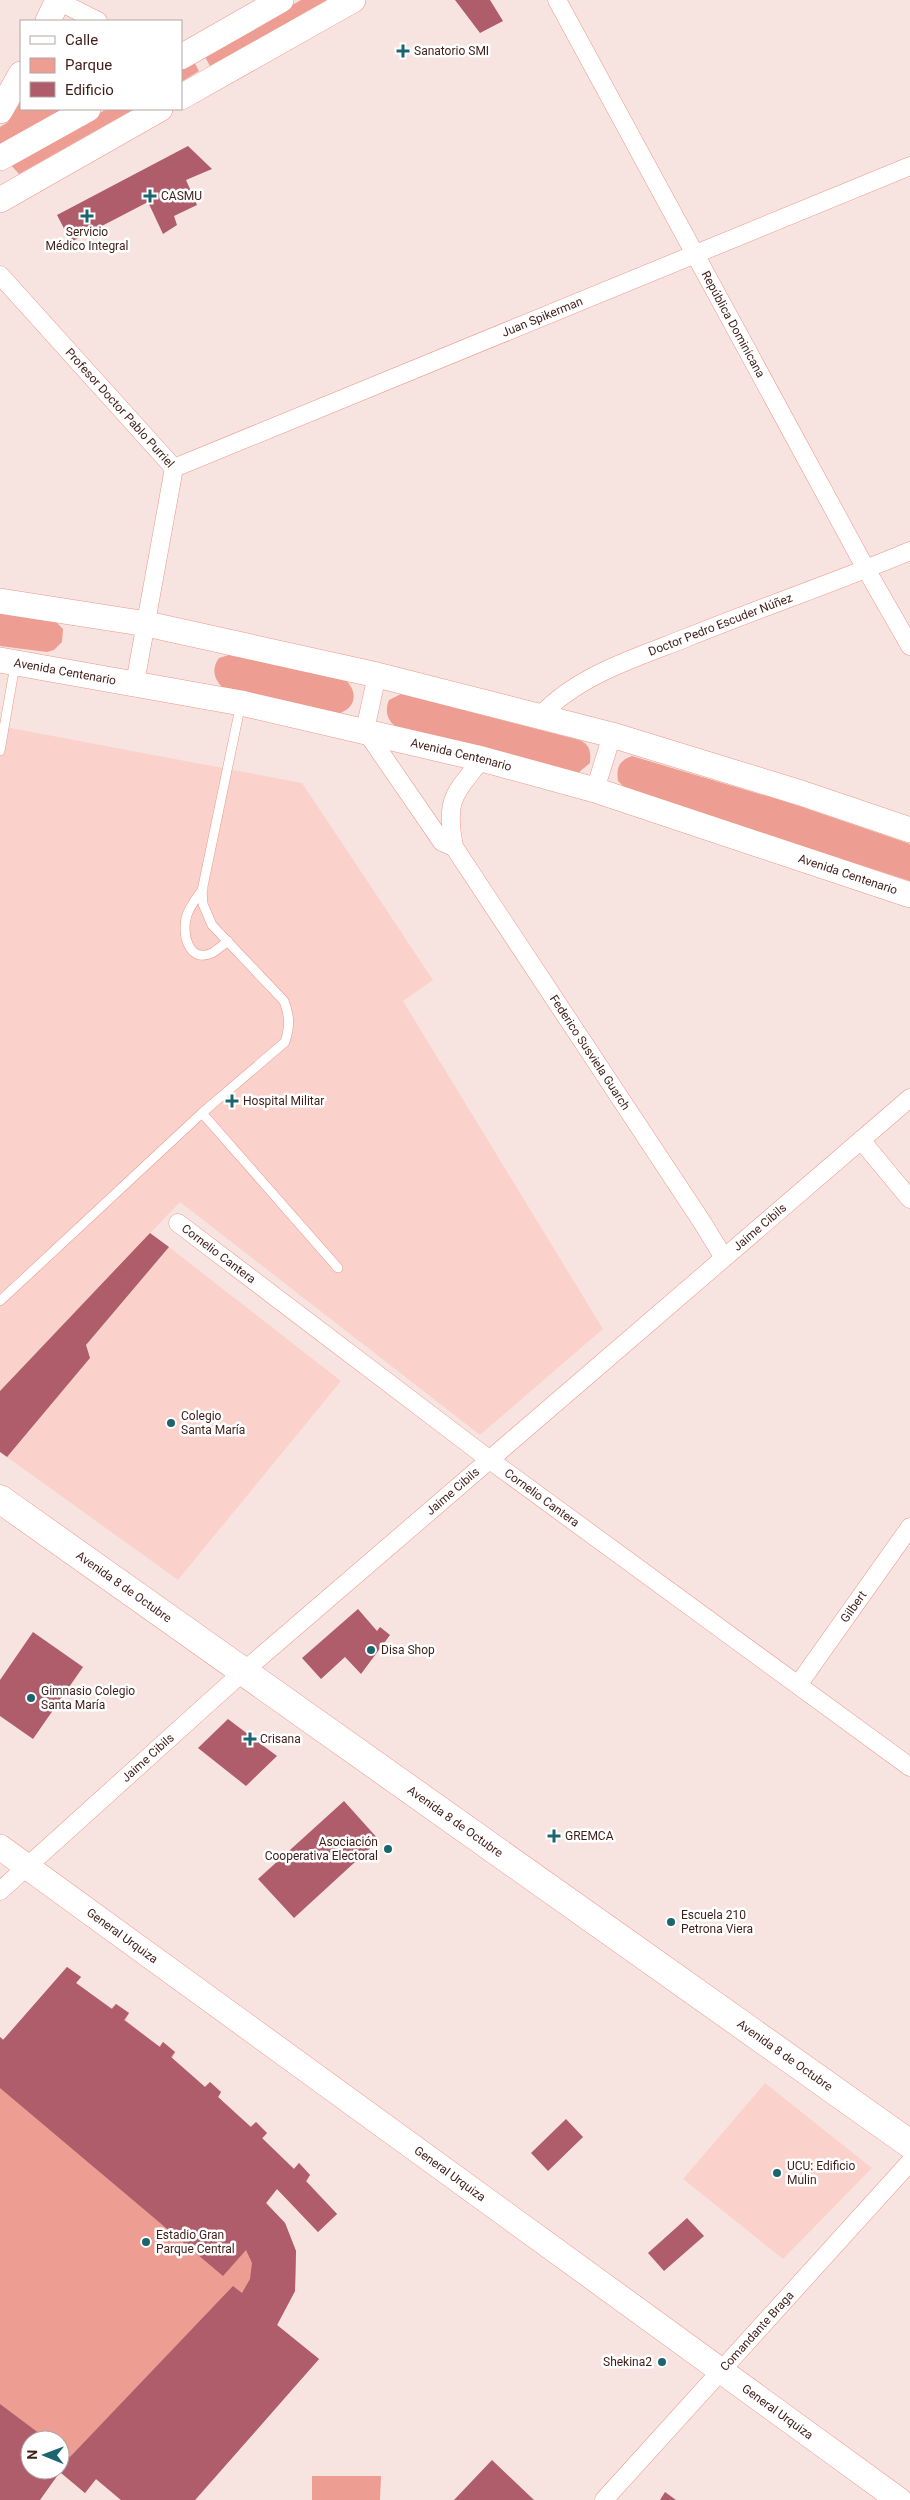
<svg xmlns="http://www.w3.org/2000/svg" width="910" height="2500" font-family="Roboto,sans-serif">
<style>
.built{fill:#fbd2cb}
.green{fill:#ed9d91;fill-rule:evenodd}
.building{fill:#af5c6b}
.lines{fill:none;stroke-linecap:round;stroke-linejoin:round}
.lane-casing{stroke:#ed9688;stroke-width:10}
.street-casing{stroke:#ed9688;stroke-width:19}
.secondary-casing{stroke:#ed9688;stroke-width:26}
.primary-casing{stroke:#ed9688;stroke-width:29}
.lane{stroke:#fff;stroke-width:9}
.street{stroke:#fff;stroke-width:18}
.secondary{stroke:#fff;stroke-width:25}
.primary{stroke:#fff;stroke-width:28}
.poi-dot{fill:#1a6570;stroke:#fff;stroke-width:2}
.labels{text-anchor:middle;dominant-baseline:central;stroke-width:5;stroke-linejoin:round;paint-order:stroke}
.poi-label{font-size:12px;fill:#3f1e19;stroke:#fff;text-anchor:start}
.street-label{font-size:12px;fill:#3f1e19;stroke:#fff}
</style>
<rect width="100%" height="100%" fill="#f7e4e0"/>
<g class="built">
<path d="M 0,726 L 302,783 L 433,980 L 403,1001 L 603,1329 L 480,1435 L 180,1202 L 0,1391 Z"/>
<path d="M 169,1247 L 341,1381 L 178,1580 L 7,1457 L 63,1389 L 86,1345 Z"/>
<path d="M 765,2083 L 872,2168 L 783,2259 L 683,2179 Z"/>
</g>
<g class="green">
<path d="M 301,0 L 327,0 L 210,66 L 204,55 Z"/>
<path d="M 193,60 L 199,71 L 181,82 L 181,67 Z"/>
<path d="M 21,101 L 21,109 L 66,109 L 0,146 L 0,127 L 8,122 Z"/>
<path d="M 107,109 L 134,109 L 19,174 L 10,164 Z"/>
<path d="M 0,610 L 54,620 L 63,629 L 62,642 L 54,650 L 47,652 L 0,646 Z"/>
<path d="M 232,654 L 345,679 C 359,693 356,709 337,714 L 223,688 C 214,679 211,669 219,658 Z"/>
<path d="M 401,694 L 579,740 C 590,744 591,752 590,763 L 578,773 L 398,728 C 388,722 384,712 389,700 Z"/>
<path d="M 632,756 L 796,805 L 910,844 L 910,881 L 626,789 L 618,781 C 616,767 619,761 632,756 Z"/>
<path d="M 67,1967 L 81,1977 L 76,1983 L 111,2009 L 116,2004 L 129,2013 L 125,2020 L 159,2047 L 163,2042 L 175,2052 L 172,2058 L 205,2087 L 210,2082 L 221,2092 L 218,2097 L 250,2127 L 256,2122 L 267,2133 L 262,2139 L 294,2169 L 299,2163 L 310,2175 L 306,2182 L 337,2214 L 318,2232 L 277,2189 L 266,2203 L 285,2223 L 296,2251 L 295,2291 L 277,2325 L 319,2359 L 195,2500 L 121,2500 L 96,2479 L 85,2493 L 60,2472 L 0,2500 L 0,2037 L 4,2040 ZM 30,2440 L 60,2440 L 60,2470 L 30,2470 Z"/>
<path d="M 312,2476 L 381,2476 L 380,2500 L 312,2500 Z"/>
</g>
<g class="building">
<path d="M 455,0 L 490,0 L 503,21 L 480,33 Z"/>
<path d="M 188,146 L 212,169 L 186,180 L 197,205 L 174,216 L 177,225 L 163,234 L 148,202 L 71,242 L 57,215 Z"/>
<path d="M 150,1233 L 169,1247 L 86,1345 L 90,1358 L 7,1457 L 0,1452 L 0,1391 Z"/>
<path d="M 358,1609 L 377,1631 L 380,1627 L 390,1635 L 361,1674 L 345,1657 L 321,1679 L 302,1658 Z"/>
<path d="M 33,1632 L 83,1667 L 33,1739 L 0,1716 L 0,1680 Z"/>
<path d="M 228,1719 L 277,1756 L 246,1786 L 198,1748 Z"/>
<path d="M 344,1801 L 379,1840 L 294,1918 L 258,1879 Z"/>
<path d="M 67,1967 L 81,1977 L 76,1983 L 112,2009 L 116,2004 L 129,2013 L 124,2020 L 160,2047 L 163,2042 L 175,2052 L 171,2057 L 205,2087 L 210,2082 L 221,2092 L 218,2097 L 251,2127 L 256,2122 L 267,2133 L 262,2138 L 294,2169 L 299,2163 L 310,2175 L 306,2181 L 337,2214 L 318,2232 L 277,2189 L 266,2203 L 285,2223 L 296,2251 L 295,2291 L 277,2325 L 319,2359 L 195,2500 L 121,2500 L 96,2479 L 85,2493 L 60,2472 L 40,2500 L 0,2500 L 0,2404 L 48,2440 L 30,2440 L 30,2470 L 60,2470 L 60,2449 L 70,2457 L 233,2286 L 242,2293 L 250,2279 L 252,2263 L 246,2250 L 223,2276 L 0,2088 L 0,2037 L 3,2040 Z"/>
<path d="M 566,2119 L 583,2137 L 548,2171 L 531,2153 Z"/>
<path d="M 687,2218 L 704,2236 L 664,2271 L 648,2253 Z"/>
<path d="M 492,2460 L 534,2500 L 454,2500 Z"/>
<path d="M 665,2492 L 676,2500 L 660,2500 Z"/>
</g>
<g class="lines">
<defs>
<g id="lane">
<path d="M 0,751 L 15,665"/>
<path d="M 203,889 C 197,897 190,906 187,915 C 181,932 188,964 212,953 C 217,950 223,945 228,941"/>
<path d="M 202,1113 L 338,1268"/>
<path d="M 0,1301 L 202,1113 L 285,1042 C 290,1026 290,1017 284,1001 L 212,925 L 203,904 L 202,891 L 241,703"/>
</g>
<g id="street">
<path d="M 56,0 L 98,21"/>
<path id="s1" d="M 557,0 L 866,569 L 910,646"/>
<path id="s2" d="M 0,275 L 174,468"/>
<path id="s3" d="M 174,468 L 910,166"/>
<path d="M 377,675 L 365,730 L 442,842 L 454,847"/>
<path d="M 135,683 L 174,468"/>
<path id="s4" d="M 540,716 C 578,675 635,658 686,638 C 760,608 836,582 910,551"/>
<path id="s5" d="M 482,759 C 454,795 445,798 454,847 L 702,1222 L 724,1258"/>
<path d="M 595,790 L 612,735"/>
<path d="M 861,1140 L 910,1199"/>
<path id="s6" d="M 178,1223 L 490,1460 L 910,1767"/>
<path id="s7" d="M 798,1685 L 910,1527"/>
<path id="s8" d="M 0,1891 L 244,1671 L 910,1098"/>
<path id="s9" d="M 604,2500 L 910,2162"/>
</g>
<g id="secondary">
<path d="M 48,21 L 58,0"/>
<path d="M 181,57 L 281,0"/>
<path d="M 181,97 L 353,0"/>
<path d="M 0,111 L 21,74"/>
<path d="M 0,158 L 88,109"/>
<path d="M 0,200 L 160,109"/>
<path d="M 0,601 L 147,624 L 377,675 L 612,735 L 801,793 L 910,830"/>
<path id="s10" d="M 0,660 L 241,703 L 482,759 L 595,790 L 910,895"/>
<path id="s11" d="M 0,1847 L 899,2500"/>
</g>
<g id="primary">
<path id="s12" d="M 0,1499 L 910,2144"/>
</g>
</defs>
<use href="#lane" class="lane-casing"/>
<use href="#street" class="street-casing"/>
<use href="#secondary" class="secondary-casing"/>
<use href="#primary" class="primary-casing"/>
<use href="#lane" class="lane"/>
<use href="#street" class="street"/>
<use href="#secondary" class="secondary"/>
<use href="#primary" class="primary"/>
</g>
<g class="poi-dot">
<path d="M400.5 43.5h5v5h5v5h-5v5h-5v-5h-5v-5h5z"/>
<path d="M147.5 188.5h5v5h5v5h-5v5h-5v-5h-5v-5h5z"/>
<path d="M84.5 208.5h5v5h5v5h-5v5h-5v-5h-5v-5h5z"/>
<path d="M229.5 1093.5h5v5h5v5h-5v5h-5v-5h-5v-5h5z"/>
<circle cx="171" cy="1423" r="5"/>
<circle cx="371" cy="1650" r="5"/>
<circle cx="31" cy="1698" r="5"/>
<path d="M247.5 1731.5h5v5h5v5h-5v5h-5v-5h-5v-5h5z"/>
<path d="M551.5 1828.5h5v5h5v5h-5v5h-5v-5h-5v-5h5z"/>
<circle cx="388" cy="1849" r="5"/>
<circle cx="671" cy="1922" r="5"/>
<circle cx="777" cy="2173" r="5"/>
<circle cx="146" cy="2242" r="5"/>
<circle cx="662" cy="2362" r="5"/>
</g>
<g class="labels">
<g class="poi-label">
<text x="414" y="51">Sanatorio SMI</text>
<text x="161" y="196">CASMU</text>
<text x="87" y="232" text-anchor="middle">Servicio<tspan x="87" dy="14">Médico Integral</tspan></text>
<text x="243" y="1101">Hospital Militar</text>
<text x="181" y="1416">Colegio<tspan x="181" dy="14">Santa María</tspan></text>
<text x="381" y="1650">Disa Shop</text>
<text x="41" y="1691">Gimnasio Colegio<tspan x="41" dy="14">Santa María</tspan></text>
<text x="260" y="1739">Crisana</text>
<text x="565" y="1836">GREMCA</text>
<text x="378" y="1842" text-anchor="end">Asociación<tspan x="378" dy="14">Cooperativa Electoral</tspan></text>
<text x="681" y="1915">Escuela 210<tspan x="681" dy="14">Petrona Viera</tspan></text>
<text x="787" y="2166">UCU: Edificio<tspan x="787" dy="14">Mulin</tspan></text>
<text x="156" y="2235">Estadio Gran<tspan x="156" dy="14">Parque Central</tspan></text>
<text x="652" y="2362" text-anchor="end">Shekina2</text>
</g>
<g class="street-label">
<text stroke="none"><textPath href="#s3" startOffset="398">Juan Spikerman</textPath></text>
<text stroke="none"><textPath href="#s1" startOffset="369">República Dominicana</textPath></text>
<text stroke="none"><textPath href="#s2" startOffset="179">Profesor Doctor Pablo Purriel</textPath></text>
<text stroke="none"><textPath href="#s4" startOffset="204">Doctor Pedro Escuder Núñez</textPath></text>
<text stroke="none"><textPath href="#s10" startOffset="66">Avenida Centenario</textPath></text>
<text stroke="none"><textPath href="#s10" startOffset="471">Avenida Centenario</textPath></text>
<text stroke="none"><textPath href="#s10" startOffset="876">Avenida Centenario</textPath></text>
<text stroke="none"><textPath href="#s5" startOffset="344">Federico Susviela Guarch</textPath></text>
<text stroke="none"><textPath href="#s8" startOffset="1009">Jaime Cibils</textPath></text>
<text stroke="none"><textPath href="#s6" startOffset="51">Cornelio Cantera</textPath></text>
<text stroke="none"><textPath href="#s8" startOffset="604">Jaime Cibils</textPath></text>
<text stroke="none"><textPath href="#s6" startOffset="456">Cornelio Cantera</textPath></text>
<text stroke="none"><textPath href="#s12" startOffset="152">Avenida 8 de Octubre</textPath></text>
<text stroke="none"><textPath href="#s7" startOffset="96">Gilbert</textPath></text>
<text stroke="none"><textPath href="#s8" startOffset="199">Jaime Cibils</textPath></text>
<text stroke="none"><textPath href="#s12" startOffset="558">Avenida 8 de Octubre</textPath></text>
<text stroke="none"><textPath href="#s11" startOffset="151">General Urquiza</textPath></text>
<text stroke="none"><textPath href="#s12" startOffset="962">Avenida 8 de Octubre</textPath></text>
<text stroke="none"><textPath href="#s11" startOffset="556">General Urquiza</textPath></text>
<text stroke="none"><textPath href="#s9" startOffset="228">Comandante Braga</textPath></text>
<text stroke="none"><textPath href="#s11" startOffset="961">General Urquiza</textPath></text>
</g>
</g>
<rect x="20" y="20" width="162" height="90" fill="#ffffff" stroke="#b2a5a3"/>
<rect x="30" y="36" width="25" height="8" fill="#ffffff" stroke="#b2a5a3"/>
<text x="65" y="45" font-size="15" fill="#3f1e19">Calle</text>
<rect x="30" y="58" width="25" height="15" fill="#ed9d91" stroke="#b2a5a3"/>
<text x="65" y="70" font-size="15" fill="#3f1e19">Parque</text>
<rect x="30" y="82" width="25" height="15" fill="#af5c6b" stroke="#b2a5a3"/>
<text x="65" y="95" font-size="15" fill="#3f1e19">Edificio</text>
<g transform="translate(45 2455) rotate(271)"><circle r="24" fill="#ffffff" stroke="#b2a5a3"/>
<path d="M0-4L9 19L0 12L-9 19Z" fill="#1a6570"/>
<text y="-8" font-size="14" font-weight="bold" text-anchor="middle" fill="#3f1e19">N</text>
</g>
</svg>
